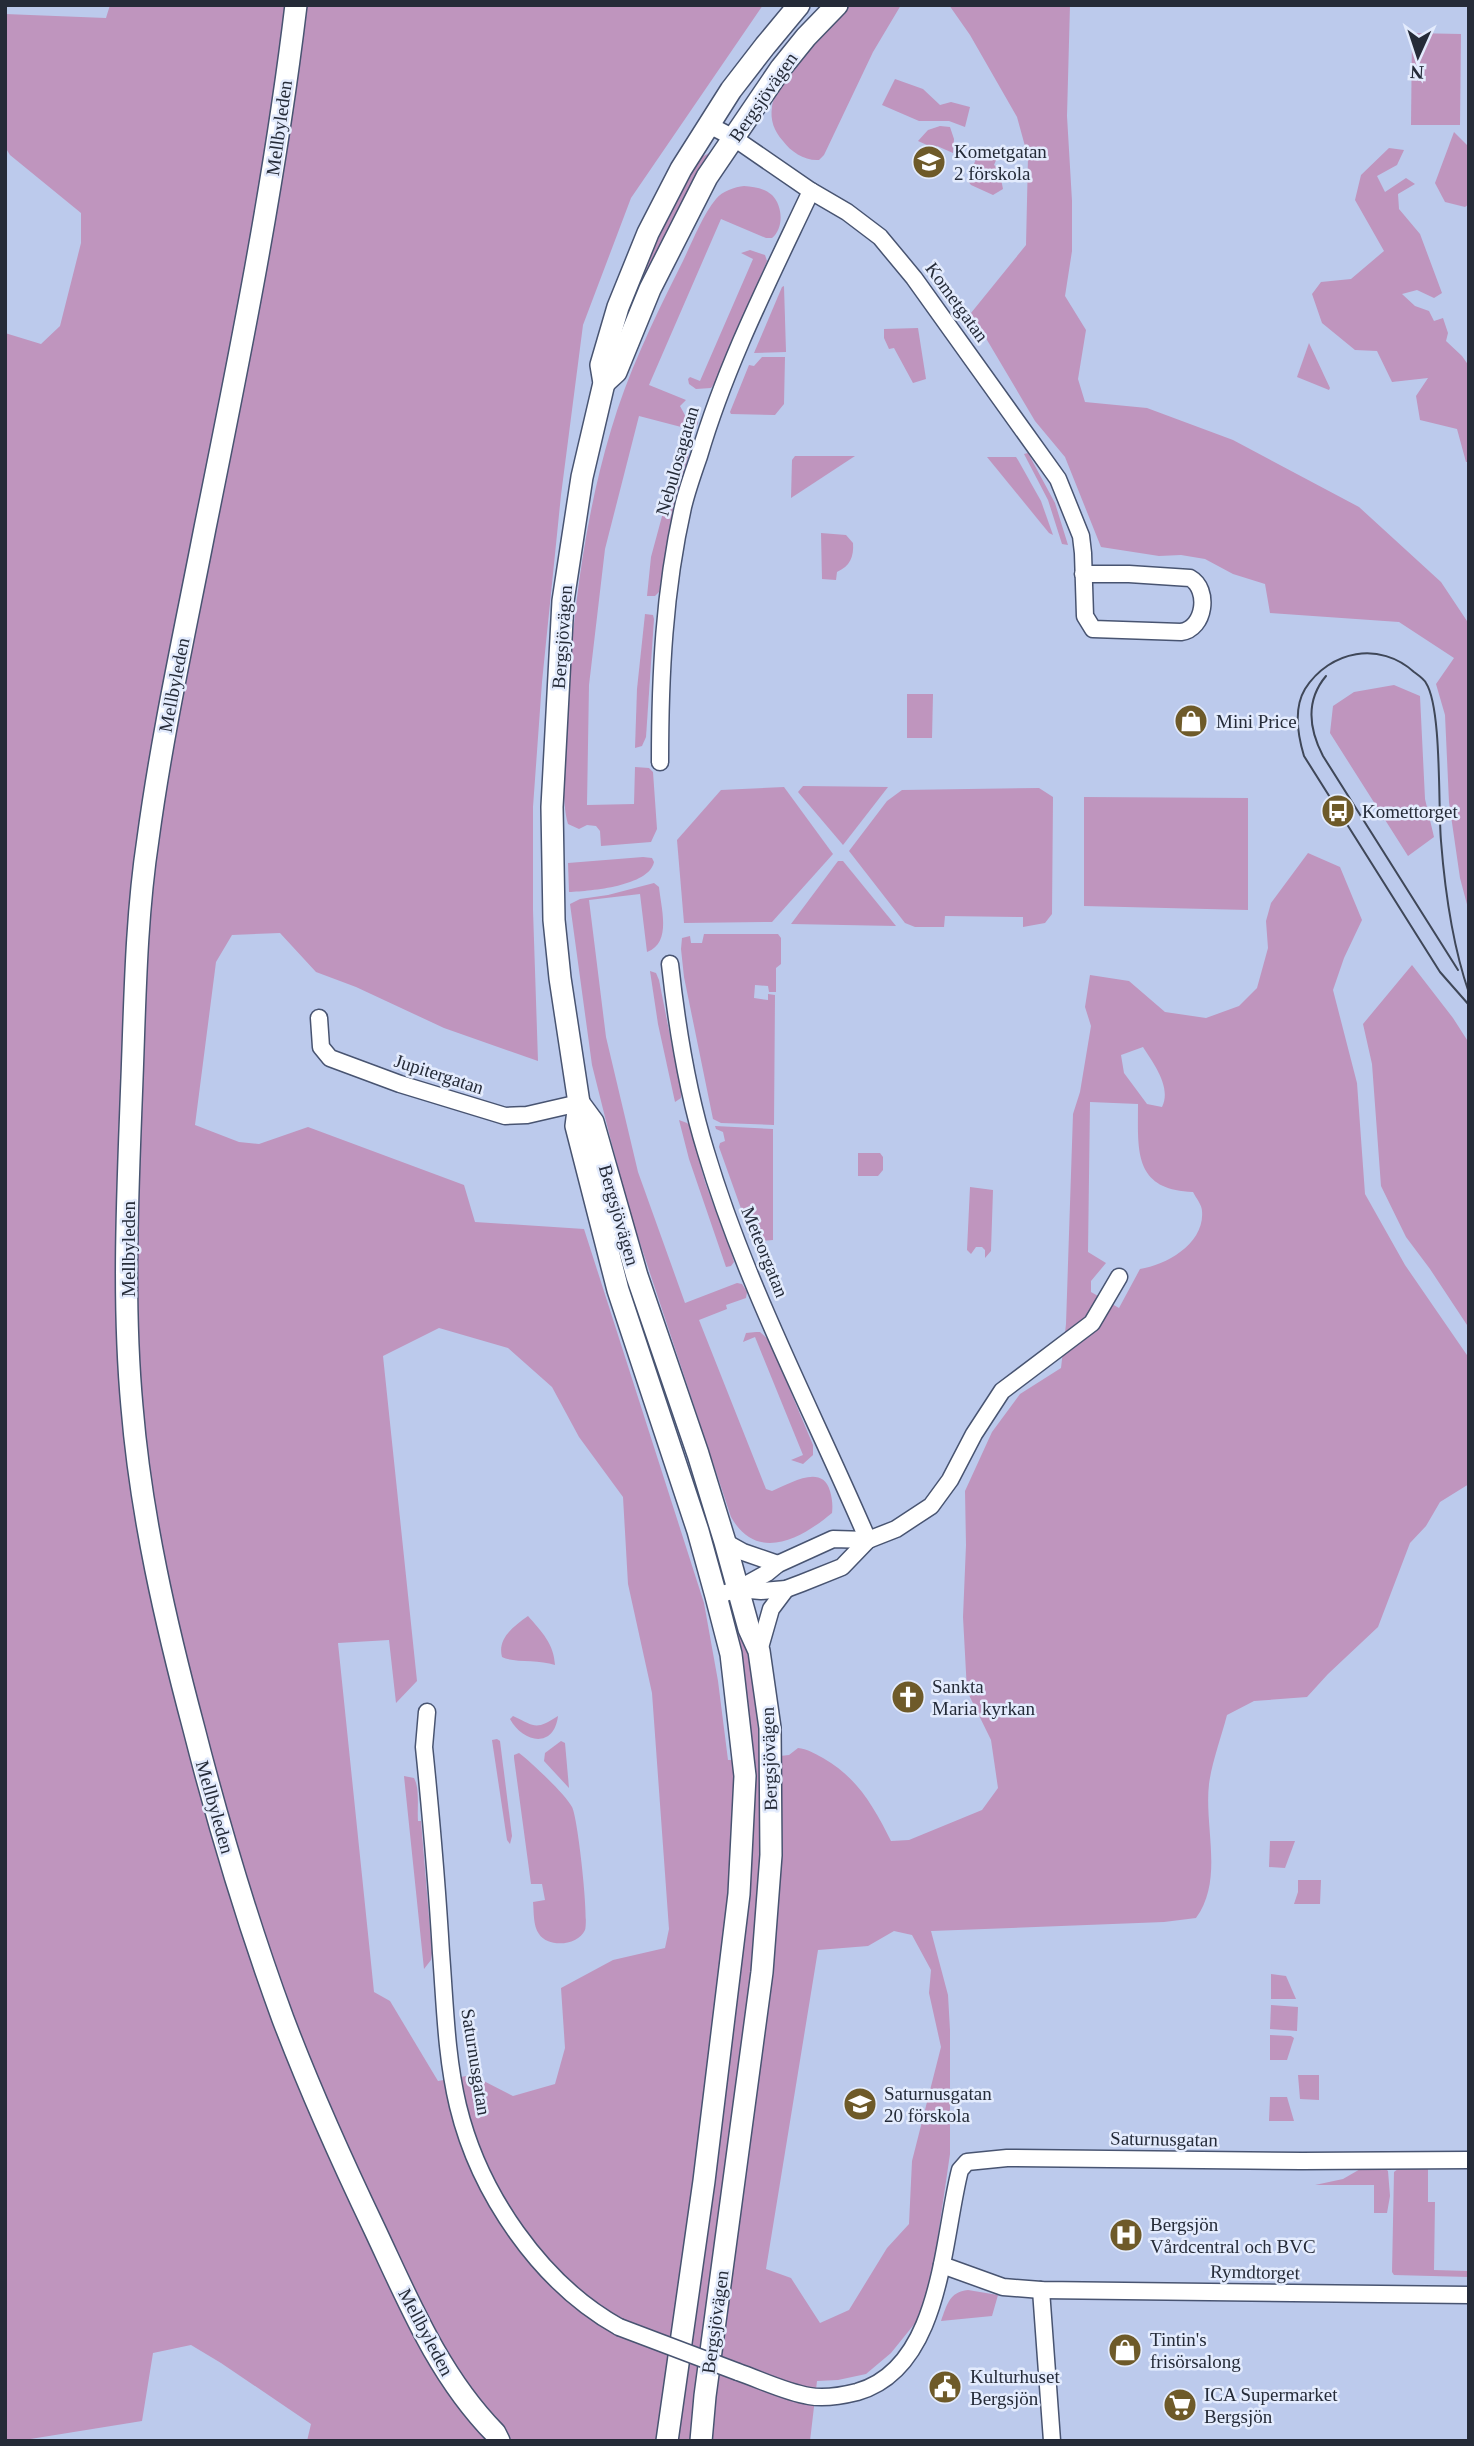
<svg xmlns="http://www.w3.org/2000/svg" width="1474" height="2446" font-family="'Times New Roman',serif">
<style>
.green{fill:#bf95be;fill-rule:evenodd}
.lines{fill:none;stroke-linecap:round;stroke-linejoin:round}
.street-casing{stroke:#485471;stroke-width:19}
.secondary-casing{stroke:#485471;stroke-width:24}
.street{stroke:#fff;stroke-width:16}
.secondary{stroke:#fff;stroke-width:21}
.tram{stroke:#3f4758;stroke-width:2}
.street-bridge-casing{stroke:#485471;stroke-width:19;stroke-linecap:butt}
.street-bridge{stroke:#fff;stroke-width:16}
.labels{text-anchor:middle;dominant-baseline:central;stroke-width:5;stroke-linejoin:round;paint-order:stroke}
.street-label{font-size:19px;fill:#252b38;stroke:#e3ebfd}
.poi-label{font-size:19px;fill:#252b38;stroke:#e3ebfd;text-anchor:start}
</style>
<rect width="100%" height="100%" fill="#bccaec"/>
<g class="green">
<path d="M 110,5 L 763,5 L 631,198 L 583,325 L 561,495 L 542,682 L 533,807 L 533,910 L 538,1061 L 444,1028 L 356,987 L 316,972 L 280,933 L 232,935 L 216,962 L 195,1125 L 239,1142 L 259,1144 L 308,1127 L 464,1185 L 475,1222 L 584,1229 L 704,1603 L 718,1681 L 728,1760 L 751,1759 L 733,1629 L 735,1614 L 740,1619 L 753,1681 L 761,1758 L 789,1755 L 798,1748 C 807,1749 814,1753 823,1758 C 857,1777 874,1807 891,1841 L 909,1840 L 982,1810 L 998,1788 L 991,1740 L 967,1691 L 963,1617 L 966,1545 L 965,1491 L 992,1432 L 1020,1394 L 1061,1368 L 1066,1324 L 1073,1114 L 1080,1092 L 1091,1026 L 1085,1007 L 1090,975 L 1129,981 L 1165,1012 L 1206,1018 L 1239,1006 L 1257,988 L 1268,948 L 1266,921 L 1271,903 L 1308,853 L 1340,867 L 1362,920 L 1344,958 L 1333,990 L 1357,1083 L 1365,1194 L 1405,1265 L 1469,1358 L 1469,1484 L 1440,1502 L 1426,1526 L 1410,1543 L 1378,1627 L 1328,1674 L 1307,1697 L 1254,1701 L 1227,1715 C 1221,1738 1212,1762 1209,1784 C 1204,1828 1224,1879 1196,1918 L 1164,1922 L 931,1931 L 948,1995 L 950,2030 L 950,2154 L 933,2270 L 920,2317 L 891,2353 L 866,2374 L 838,2380 L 817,2381 L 810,2441 L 307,2441 L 311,2424 L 221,2363 L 191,2345 L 153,2353 L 142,2421 L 18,2441 L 5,2441 L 5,333 L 41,344 L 60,326 L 81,243 L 81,213 L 10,155 L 5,147 L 5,14 L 106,18 ZM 1143,1047 C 1153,1063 1172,1087 1162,1107 L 1147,1104 L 1124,1073 L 1121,1055 ZM 1090,1102 L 1138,1104 C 1138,1150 1133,1190 1193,1192 C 1196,1198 1202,1205 1202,1211 C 1205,1243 1167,1265 1140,1269 L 1119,1308 L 1091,1292 L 1091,1281 L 1106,1263 L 1088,1252 ZM 439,1328 L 508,1348 L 552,1387 L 579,1437 L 623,1497 L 628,1584 L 652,1693 L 669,1929 L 665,1948 L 613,1960 L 561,1988 L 565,2048 L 555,2084 L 513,2096 L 472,2075 L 438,2081 L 390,2001 L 374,1992 L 338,1643 L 389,1640 L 396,1703 L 417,1681 L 383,1356 ZM 894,1931 L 912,1935 L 931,1970 L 929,1993 L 941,2047 L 912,2161 L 909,2224 L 887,2248 L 849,2310 L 820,2323 L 791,2278 L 766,2269 L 818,1950 L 868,1946 Z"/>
<path d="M 850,5 L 901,5 L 873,52 L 824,155 L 819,160 C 805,161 791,152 783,141 C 774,131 770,120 772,107 C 776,79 830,26 850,5 Z"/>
<path d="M 949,5 L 1070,5 L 1067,116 L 1072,201 L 1072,251 L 1065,296 L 1086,330 L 1078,379 L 1085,402 L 1147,408 L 1233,440 L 1359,507 L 1441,582 L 1469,624 L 1469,912 L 1460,878 L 1449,802 L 1445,715 L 1436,684 L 1454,658 L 1399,622 L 1270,613 L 1265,584 L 1233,574 L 1205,559 L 1181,555 L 1159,556 L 1101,547 L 1065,457 L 1035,421 L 971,313 L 1026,245 L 1028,157 L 1017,117 L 970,35 Z"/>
<path d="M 1412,33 L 1461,34 L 1460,125 L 1411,125 Z"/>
<path d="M 895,79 L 923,89 L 940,105 L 951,102 L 970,107 L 965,127 L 949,121 L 919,121 L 882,105 Z"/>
<path d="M 940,126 L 950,127 L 954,139 L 953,153 L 937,146 L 936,149 L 918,141 L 928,130 Z"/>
<path d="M 1454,132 L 1469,147 L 1469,204 L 1465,207 L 1445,202 L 1435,183 Z"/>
<path d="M 1389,148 L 1404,150 L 1397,165 L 1377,176 L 1385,192 L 1406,178 L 1415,184 L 1398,194 L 1399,209 L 1420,234 L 1442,293 L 1434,298 L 1417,290 L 1402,294 L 1415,306 L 1429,311 L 1434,321 L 1443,318 L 1448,333 L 1446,341 L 1462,356 L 1469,366 L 1469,462 L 1466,462 L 1457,429 L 1420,420 L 1416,396 L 1428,378 L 1392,382 L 1377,351 L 1355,350 L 1322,323 L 1312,294 L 1321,282 L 1351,279 L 1384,251 L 1355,200 L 1361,175 Z"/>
<path d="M 980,150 L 997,158 L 994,165 L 999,169 L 1003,189 L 993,195 L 971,185 L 967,180 Z"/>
<path d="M 713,151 L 613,347 L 644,262 L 691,169 L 700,158 Z"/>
<path d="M 744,186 C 754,187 764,188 772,195 C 783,206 784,228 772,238 L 766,238 L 721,219 L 649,385 L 686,400 L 680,406 L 687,419 L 692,417 L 697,419 L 698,424 L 692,428 L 685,428 L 639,416 L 605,549 L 589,685 L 587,805 L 634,804 L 635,767 L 649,768 L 653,772 L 657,829 L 651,842 L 601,846 L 600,831 L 596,826 L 587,825 L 579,829 L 568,824 C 560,797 565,737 567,707 C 573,614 584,520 611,430 C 627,375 653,321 679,269 C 690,248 701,217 716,199 C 722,191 735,187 744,186 Z"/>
<path d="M 750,250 L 765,255 L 767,261 L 717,380 L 711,388 L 696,389 L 689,384 L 688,379 L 690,377 L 700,381 L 753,259 L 741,253 Z"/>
<path d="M 784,286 L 786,352 L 754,353 L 782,287 Z"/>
<path d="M 918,328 L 926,379 L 913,383 L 894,348 L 889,349 L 884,338 L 884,329 Z"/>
<path d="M 1309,343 L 1330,388 L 1329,390 L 1297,377 Z"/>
<path d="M 762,357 L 785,357 L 784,404 L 775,415 L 731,414 L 730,412 L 749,365 L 754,366 Z"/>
<path d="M 681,446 L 687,449 L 689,454 L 675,503 L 659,592 L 655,596 L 647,596 L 651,557 Z"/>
<path d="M 1028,453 L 1055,503 L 1068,545 L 1062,544 L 1048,500 L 1024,454 Z"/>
<path d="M 795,456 L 855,456 L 791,498 L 792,460 Z"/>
<path d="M 987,457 L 1016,457 L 1018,460 L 1041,501 L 1053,535 L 1049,533 Z"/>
<path d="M 821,533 L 846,535 L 853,543 C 854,557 850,566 837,572 L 836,580 L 822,579 Z"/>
<path d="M 645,614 L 653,615 L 654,619 L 646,737 L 642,746 L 635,748 L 637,689 Z"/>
<path d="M 1394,685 L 1420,696 L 1425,799 L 1434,837 L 1408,856 L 1330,733 L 1333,706 L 1354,692 Z"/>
<path d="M 907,694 L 933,694 L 932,738 L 907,738 Z"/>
<path d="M 803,786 L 888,787 L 843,845 L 798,792 Z"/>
<path d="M 784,787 L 833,854 L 772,922 L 684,923 L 677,840 L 721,790 Z"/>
<path d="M 1039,788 L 1053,797 L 1052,914 L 1045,923 L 1023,927 L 1023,917 L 945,916 L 944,927 L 915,927 L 905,923 L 849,851 L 887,801 L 902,790 Z"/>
<path d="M 1084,797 L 1248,798 L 1248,910 L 1084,906 Z"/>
<path d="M 643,857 L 652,858 L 654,862 C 649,886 591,891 569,892 L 568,863 Z"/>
<path d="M 838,861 L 843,861 L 896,926 L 791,924 Z"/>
<path d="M 654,883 L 659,887 C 661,908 672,943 647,952 L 640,894 L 589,900 L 606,1037 L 638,1172 L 685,1303 L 737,1283 L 742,1284 L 747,1292 L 746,1298 L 726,1305 L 727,1309 L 699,1320 L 766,1489 L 772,1491 C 790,1484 822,1463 830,1491 C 832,1498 833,1505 832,1513 C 801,1539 757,1563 731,1517 L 631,1216 L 610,1137 L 592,1065 L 570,904 L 580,899 L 608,895 Z"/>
<path d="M 704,934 L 778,934 L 781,938 L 781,964 L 776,968 L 776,992 L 769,992 L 768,986 L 755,985 L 754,998 L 768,1000 L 768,994 L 775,995 L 774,1125 L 721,1123 L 713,1119 L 684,977 L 681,949 L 682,938 L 690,936 L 691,943 L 702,943 Z"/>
<path d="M 1412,965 L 1453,1018 L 1469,1043 L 1469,1328 L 1430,1269 L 1406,1237 L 1381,1186 L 1372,1064 L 1363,1024 Z"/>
<path d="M 650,971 L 656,973 L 659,980 L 681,1091 L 681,1098 L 675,1102 L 658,1024 Z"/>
<path d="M 679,1120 L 687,1123 L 690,1126 L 705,1182 L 732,1255 L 734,1262 L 731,1266 L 726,1267 L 689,1159 Z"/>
<path d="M 715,1126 L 773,1129 L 773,1240 L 753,1242 L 719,1147 L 720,1143 L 725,1141 L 723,1132 L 716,1129 Z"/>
<path d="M 858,1153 L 880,1153 L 883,1157 L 883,1170 L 878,1176 L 858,1176 Z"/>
<path d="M 970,1187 L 993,1190 L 991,1251 L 985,1258 L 985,1250 L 982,1247 L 976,1247 L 971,1254 L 967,1250 Z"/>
<path d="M 756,1332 L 760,1332 L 769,1340 L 813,1445 L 813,1455 L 803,1464 L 791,1460 L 803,1455 L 755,1337 L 743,1342 L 746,1333 Z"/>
<path d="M 528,1616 C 542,1632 554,1644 555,1665 C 538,1659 513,1663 502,1657 C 497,1638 514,1626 528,1616 Z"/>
<path d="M 513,1716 C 535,1726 535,1731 558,1716 C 554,1749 523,1743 510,1719 Z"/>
<path d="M 497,1739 L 500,1741 L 512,1836 L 510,1844 L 507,1840 L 492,1740 Z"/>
<path d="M 561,1741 L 565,1743 L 569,1788 L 544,1761 L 545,1753 Z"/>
<path d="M 519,1753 C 531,1762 566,1795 572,1807 C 578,1818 589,1919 585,1930 C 578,1946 548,1948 539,1934 C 533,1926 534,1912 533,1902 L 545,1900 L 542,1884 L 531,1884 L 514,1758 L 514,1755 Z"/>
<path d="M 404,1776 L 414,1778 C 420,1789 417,1807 418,1821 L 421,1821 L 432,1953 L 431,1960 L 424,1969 Z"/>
<path d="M 1270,1841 L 1295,1841 L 1285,1868 L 1269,1867 Z"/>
<path d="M 1298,1880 L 1321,1880 L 1320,1904 L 1294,1904 L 1298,1892 Z"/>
<path d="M 1271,1974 L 1286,1976 L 1296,1999 L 1271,1999 Z"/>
<path d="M 1271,2005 L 1298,2007 L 1297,2031 L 1270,2029 Z"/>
<path d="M 1270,2035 L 1291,2036 L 1294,2038 L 1287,2060 L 1270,2060 Z"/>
<path d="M 1298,2075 L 1319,2075 L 1319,2100 L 1300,2099 Z"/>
<path d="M 1270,2097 L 1287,2097 L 1294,2121 L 1269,2121 Z"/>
<path d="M 1362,2168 L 1386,2169 L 1388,2171 L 1390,2196 L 1387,2213 L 1374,2213 L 1374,2185 L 1315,2185 L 1343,2179 Z"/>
<path d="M 1398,2169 L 1428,2169 L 1428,2202 L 1435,2202 L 1434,2270 L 1469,2271 L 1469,2277 L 1394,2275 L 1392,2272 L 1394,2172 Z"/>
<path d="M 968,2290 L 998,2295 L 992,2316 L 941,2321 C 947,2305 949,2292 968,2290 Z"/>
</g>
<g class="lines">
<defs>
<g id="street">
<path d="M 709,125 L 734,138 L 811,191 L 847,212 L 880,237 L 914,278 L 1058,479 L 1081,536 L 1083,553 L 1085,616 L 1093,629 L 1181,632 C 1205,629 1210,589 1190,578 L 1129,574 L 1083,574"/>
<path d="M 660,762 C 660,676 664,591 683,507 C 687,490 693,473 699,456 C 726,364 770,278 811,191"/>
<path d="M 670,964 C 677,1028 687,1091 706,1152 C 746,1286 813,1412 868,1540"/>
<path d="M 319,1018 L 321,1047 L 330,1058 L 400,1084 L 505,1116 L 527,1115 L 579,1103"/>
<path d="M 725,1542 L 743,1552 L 778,1564"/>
<path d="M 738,1589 L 761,1591 L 786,1589 L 802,1583 L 842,1567 L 868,1540"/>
<path d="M 716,1596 L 738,1589 L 767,1573 L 778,1564 L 833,1539 L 868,1540 L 896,1529 L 931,1506 L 950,1480 L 974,1434 L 1002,1391 L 1092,1323 L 1119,1277"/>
<path d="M 759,1651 L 771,1609 L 786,1589"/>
<path d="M 427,1712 L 424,1747 C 431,1816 437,1885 441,1953 C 445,2004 446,2056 458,2106 C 479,2193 540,2283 619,2327"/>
<path d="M 942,2265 L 1003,2287 L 1041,2290 L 1469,2295"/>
<path d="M 1041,2290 L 1052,2441"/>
<path d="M 738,2372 C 761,2380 785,2392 809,2396 C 825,2399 841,2396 857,2392 C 942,2368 942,2240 960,2170 L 967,2162 L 1007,2158 L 1302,2161 L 1469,2160"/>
</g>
<g id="secondary">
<path d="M 296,5 C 275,181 240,355 205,528 C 185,631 162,735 148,839 C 136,918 135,999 132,1078 C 128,1187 122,1298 132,1407 C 141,1516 166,1624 194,1729 C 219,1827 248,1924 283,2019 C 310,2090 341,2159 374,2228 C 408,2300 438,2375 495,2433 L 499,2441"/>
<path d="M 604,383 L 616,372 L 650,289 L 707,177 L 781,68 L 806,37 L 837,5"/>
<path d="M 579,1103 L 593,1122 L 637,1276 L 698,1454 L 725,1542 L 749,1629 L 759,1651 L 770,1728 L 771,1855 L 762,1972 L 705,2396 L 701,2441"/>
<path d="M 667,2441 L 704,2181 L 739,1894 L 745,1776 L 731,1654 L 716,1596 L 698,1531 L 618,1290 L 576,1126 L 579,1103 L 560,978 L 554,920 L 552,807 L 563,601 L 582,477 L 604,383 L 601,365 L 618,307 L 648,233 L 681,169 L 731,90 L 765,46 L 799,5"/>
</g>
</defs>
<use href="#street" class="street-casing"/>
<use href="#secondary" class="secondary-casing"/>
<use href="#street" class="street"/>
<use href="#secondary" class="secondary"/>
<g class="tram">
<path d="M 1326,676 C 1305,701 1309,729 1323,756 L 1458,970"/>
<path d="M 1469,993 C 1452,944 1445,892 1441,841 C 1438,807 1442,708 1426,683 C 1424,679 1418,675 1414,672 C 1380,641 1330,650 1305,689 C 1293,709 1298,736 1304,756 L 1440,972 L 1469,1005"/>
</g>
<defs>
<path id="street-bridge" d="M 619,2327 L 738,2372"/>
</defs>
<use href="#street-bridge" class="street-bridge-casing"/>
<use href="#street-bridge" class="street-bridge"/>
</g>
<defs>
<symbol id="school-disc" viewBox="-11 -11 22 22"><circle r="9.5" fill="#6e5a29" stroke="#e3ebfd"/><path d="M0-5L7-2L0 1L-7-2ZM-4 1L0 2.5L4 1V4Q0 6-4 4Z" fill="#fff"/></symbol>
<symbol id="shop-disc" viewBox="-11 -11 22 22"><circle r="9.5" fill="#6e5a29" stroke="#e3ebfd"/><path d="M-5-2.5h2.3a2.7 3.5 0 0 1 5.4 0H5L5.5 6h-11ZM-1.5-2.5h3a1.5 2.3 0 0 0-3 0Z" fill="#fff"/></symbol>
<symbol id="bus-disc" viewBox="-11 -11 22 22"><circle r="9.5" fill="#6e5a29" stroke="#e3ebfd"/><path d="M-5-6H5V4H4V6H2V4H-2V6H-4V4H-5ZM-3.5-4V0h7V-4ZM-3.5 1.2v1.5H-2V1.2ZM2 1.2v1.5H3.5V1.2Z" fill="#fff"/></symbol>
<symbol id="church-disc" viewBox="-11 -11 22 22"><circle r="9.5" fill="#6e5a29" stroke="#e3ebfd"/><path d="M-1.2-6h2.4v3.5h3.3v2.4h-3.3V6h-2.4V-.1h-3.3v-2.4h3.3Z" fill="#fff"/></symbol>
<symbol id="hospital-disc" viewBox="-11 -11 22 22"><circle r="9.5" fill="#6e5a29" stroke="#e3ebfd"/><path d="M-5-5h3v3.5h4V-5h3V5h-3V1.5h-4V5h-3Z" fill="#fff"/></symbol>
<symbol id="civic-disc" viewBox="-11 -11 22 22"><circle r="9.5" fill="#6e5a29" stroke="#e3ebfd"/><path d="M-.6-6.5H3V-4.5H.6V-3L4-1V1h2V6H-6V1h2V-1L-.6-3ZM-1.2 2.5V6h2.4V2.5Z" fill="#fff"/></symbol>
<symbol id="supermarket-disc" viewBox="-11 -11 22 22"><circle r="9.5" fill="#6e5a29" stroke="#e3ebfd"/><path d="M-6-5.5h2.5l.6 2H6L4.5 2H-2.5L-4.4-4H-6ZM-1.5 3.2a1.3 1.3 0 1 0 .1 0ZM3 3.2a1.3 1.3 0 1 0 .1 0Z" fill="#fff"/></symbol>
</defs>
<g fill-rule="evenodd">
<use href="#school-disc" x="910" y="143" width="38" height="38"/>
<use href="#shop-disc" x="1172" y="702" width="38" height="38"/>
<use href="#bus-disc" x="1319" y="792" width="38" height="38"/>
<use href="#church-disc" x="889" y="1678" width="38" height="38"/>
<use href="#school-disc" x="841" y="2085" width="38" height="38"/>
<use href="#hospital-disc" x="1107" y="2216" width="38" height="38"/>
<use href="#shop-disc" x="1106" y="2331" width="38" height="38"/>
<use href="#civic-disc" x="926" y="2368" width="38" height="38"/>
<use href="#supermarket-disc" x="1161" y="2386" width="38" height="38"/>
</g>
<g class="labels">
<g class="street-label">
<text transform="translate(763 97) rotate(-55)">Bergsjövägen</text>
<text transform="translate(279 128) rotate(-82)">Mellbyleden</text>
<text transform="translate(957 302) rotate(54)">Kometgatan</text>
<text transform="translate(677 461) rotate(-74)">Nebulosagatan</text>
<text transform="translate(562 637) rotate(-86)">Bergsjövägen</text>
<text transform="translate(174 685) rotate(-79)">Mellbyleden</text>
<text transform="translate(439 1074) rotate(18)">Jupitergatan</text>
<text transform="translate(619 1215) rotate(74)">Bergsjövägen</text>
<text transform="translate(128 1249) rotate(-90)">Mellbyleden</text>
<text transform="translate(765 1252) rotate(68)">Meteorgatan</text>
<text transform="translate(769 1759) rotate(-92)">Bergsjövägen</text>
<text transform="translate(215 1807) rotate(74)">Mellbyleden</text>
<text transform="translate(476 2062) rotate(81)">Saturnusgatan</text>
<text transform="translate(1164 2139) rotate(1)">Saturnusgatan</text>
<text transform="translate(1255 2272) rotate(1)">Rymdtorget</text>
<text transform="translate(715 2322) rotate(-82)">Bergsjövägen</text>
<text transform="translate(426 2332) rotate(62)">Mellbyleden</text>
</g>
<g class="poi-label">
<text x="954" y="151">Kometgatan<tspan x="954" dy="22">2 förskola</tspan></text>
<text x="1216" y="721">Mini Price</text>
<text x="1362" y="811">Komettorget</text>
<text x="932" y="1686">Sankta<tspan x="932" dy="22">Maria kyrkan</tspan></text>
<text x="884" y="2093">Saturnusgatan<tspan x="884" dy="22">20 förskola</tspan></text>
<text x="1150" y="2224">Bergsjön<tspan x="1150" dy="22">Vårdcentral och BVC</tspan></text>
<text x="1150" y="2339">Tintin's<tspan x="1150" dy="22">frisörsalong</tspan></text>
<text x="970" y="2376">Kulturhuset<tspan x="970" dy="22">Bergsjön</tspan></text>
<text x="1204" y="2394">ICA Supermarket<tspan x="1204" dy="22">Bergsjön</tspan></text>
</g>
</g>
<rect width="1474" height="2446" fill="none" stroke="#252b38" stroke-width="14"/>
<g transform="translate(1418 56) rotate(183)" stroke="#e3ebfd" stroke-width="5" paint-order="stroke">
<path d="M0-5L12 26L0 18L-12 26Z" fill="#252b38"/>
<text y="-10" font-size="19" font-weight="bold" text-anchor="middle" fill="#252b38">N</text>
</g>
</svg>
